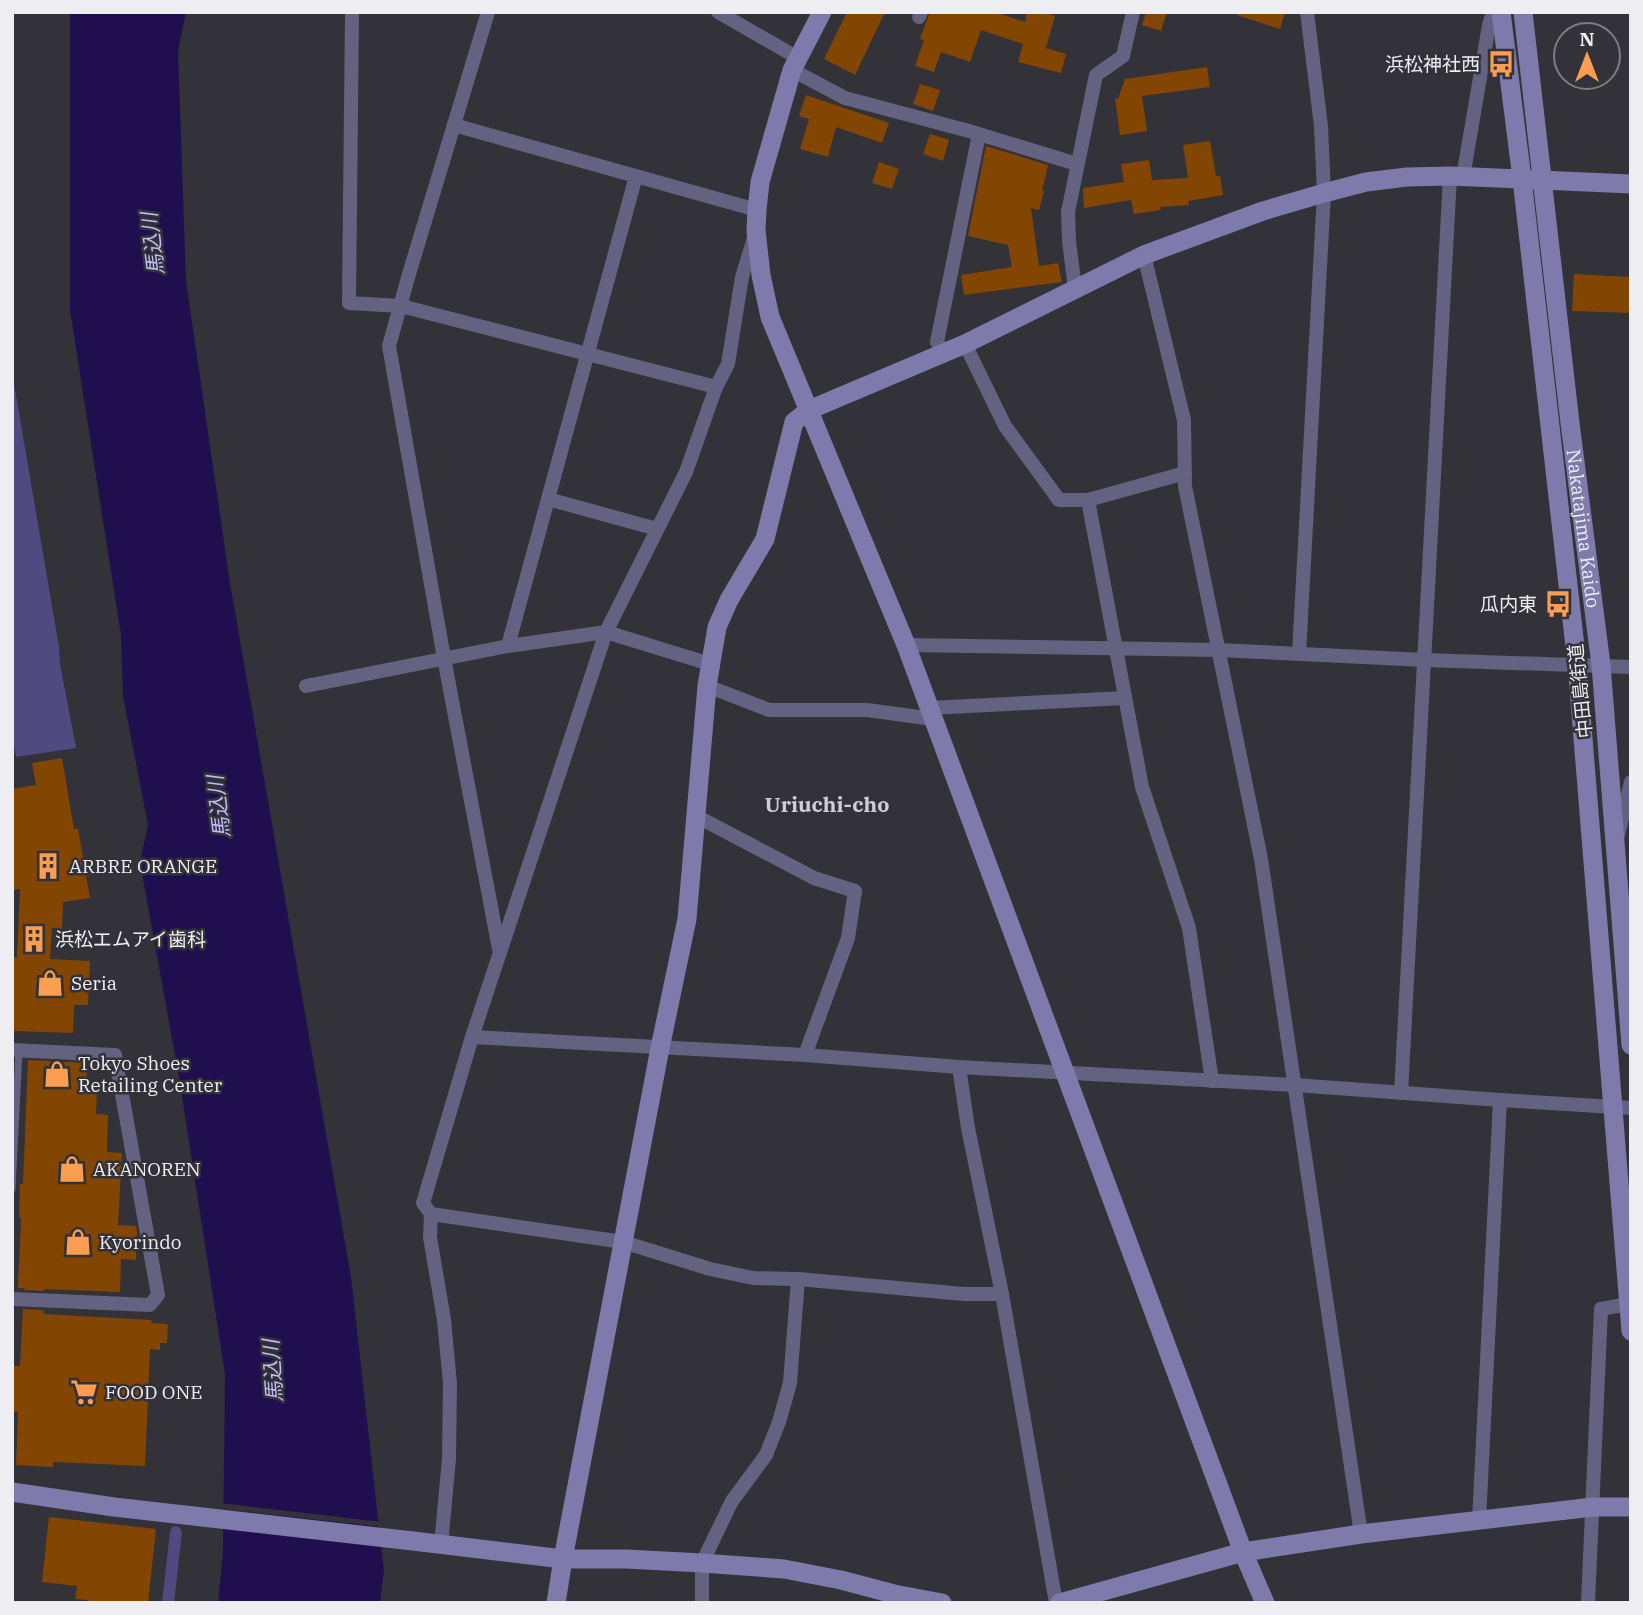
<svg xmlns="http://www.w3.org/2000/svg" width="1643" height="1615" font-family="'IBM Plex Serif','Noto Sans JP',serif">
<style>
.green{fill:#504a81}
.water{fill:#200f4f}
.pier{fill:#333239}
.building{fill:#834502}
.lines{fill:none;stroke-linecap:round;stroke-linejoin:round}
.lane{stroke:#636281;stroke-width:7}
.street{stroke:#636281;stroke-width:14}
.secondary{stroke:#7e7bac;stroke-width:19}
.labels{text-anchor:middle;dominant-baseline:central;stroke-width:5;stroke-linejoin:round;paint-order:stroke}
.poi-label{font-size:19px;fill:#eeeef2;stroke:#333239;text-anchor:start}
.street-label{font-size:19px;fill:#eeeef2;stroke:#333239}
.water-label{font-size:21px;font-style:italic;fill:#c0bcf7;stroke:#333239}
.neighbourhood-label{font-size:21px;font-weight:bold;fill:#ceced6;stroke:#333239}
</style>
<rect width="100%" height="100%" fill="#333239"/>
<g class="green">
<path d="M 12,372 L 59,647 L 60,664 L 76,748 L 16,757 L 12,733 Z"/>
<path d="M 176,1526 L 180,1528 L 182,1532 L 174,1603 L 162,1603 L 170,1532 L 172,1527 Z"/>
</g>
<path class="water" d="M 70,12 L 186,12 L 178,51 L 186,281 L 230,583 L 351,1277 L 384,1571 L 380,1603 L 218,1603 L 223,1552 L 225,1374 L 179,1077 L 140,862 L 148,825 L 123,696 L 121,635 L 70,310 Z"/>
<path class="pier" d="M 220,1503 L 382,1522 L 383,1527 L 220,1509 Z"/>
<g class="building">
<path d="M 847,12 L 885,12 L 855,75 L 824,59 Z"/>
<path d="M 930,12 L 995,12 L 1025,22 L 1027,12 L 1043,12 L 1055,16 L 1046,48 L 1066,54 L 1061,73 L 1018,62 L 1023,44 L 981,30 L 970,62 L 941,52 L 934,72 L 915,66 L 924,40 L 920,39 Z"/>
<path d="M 1146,12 L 1167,12 L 1161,31 L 1142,25 Z"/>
<path d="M 1238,12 L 1285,12 L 1280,29 L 1237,15 Z"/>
<path d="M 1207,67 L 1210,87 L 1142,96 L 1147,131 L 1120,135 L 1115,98 L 1118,99 L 1125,79 Z"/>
<path d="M 920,84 L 940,90 L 933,111 L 913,104 Z"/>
<path d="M 806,95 L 889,123 L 882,143 L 836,127 L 828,157 L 800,149 L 809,119 L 799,116 Z"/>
<path d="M 930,134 L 949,140 L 943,161 L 923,154 Z"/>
<path d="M 1210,141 L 1216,176 L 1220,176 L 1223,195 L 1188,201 L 1189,205 L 1160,207 L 1161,210 L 1134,214 L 1131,200 L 1084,208 L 1083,188 L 1124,182 L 1121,164 L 1149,160 L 1152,180 L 1188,178 L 1183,145 Z"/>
<path d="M 986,146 L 1048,165 L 1042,191 L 1044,191 L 1039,210 L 1031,208 L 1039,266 L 1058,263 L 1062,282 L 964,295 L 961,275 L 1012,267 L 1008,245 L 968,236 Z"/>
<path d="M 879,162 L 899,169 L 892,189 L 872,183 Z"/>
<path d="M 1574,274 L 1631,277 L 1631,313 L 1572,311 Z"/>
<path d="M 62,758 L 74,829 L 78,829 L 90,898 L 63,902 L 62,929 L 52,928 L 50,959 L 90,961 L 88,1005 L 74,1005 L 73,1033 L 12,1031 L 12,957 L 17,957 L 20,889 L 12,890 L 12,789 L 36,785 L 32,763 Z"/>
<path d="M 28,1060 L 87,1063 L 86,1086 L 97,1086 L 96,1114 L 108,1115 L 107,1152 L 122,1153 L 118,1225 L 136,1226 L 137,1232 L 136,1260 L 121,1259 L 120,1292 L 44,1289 L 44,1291 L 24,1290 L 24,1288 L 18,1288 L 21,1218 L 19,1218 L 20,1184 L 23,1184 Z"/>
<path d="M 23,1309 L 44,1310 L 44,1314 L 152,1320 L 151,1323 L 168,1324 L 167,1343 L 160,1343 L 160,1350 L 150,1349 L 145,1466 L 53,1462 L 53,1467 L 16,1465 L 18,1412 L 12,1411 L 14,1366 L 20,1366 Z"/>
<path d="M 49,1517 L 156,1529 L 148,1603 L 89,1603 L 88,1600 L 75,1599 L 77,1586 L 42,1582 Z"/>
</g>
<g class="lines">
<path class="lane" d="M 12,1189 L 19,1051"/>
<g class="street">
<path d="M 352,12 L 349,303 L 401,306 L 716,387"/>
<path d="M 488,12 L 409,274 L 389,346 L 444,658 L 499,949"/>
<path d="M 718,12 L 798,58"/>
<path d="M 919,17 L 921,12"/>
<path d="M 792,70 L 845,98 L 969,131 L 1077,164"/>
<path d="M 454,125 L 757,210"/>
<path d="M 1463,177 L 1489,25 L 1493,12"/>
<path d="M 1144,255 L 1184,420 L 1185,486 L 1261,859 L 1361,1534"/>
<path d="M 1075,288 L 1069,241 L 1068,212 L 1096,75 L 1123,56 L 1133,12"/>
<path d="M 965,344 L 1005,426 L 1059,500 L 1088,500 L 1185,473"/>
<path d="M 945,353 L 937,342 L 979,134"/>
<path d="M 548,499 L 657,529"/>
<path d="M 1088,500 L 1142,787 L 1189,928 L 1212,1081"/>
<path d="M 906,645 L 1218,650 L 1425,660 L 1631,667"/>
<path d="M 508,646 L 636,176"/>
<path d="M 1299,654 L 1324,193 L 1321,126 L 1307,12"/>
<path d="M 306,686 L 508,646 L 606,632 L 710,664"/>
<path d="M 707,686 L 769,710 L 867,710 L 933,719"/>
<path d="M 929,708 L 1125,698"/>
<path d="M 696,816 L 814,878 L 855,891 L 848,938 L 805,1055"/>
<path d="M 1618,835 L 1631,782"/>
<path d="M 472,1037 L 805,1055 L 959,1067 L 1295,1085 L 1500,1100 L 1631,1108"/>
<path d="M 12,1050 L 115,1055 L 158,1295 L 150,1305 L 12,1299"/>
<path d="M 959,1067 L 968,1128 L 1002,1294 L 1056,1603"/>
<path d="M 1401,1093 L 1450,176"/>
<path d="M 431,1214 L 623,1242 L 710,1269 L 753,1278 L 798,1279 L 964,1294 L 1002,1294"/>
<path d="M 1479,1521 L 1500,1100"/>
<path d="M 441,1545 L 449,1459 L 450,1383 L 444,1320 L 430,1237 L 431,1214 L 423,1203 L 472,1037 L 606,632 L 686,472 L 716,387 L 728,364 L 742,277 L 754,238"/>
<path d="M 702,1603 L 702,1563 L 732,1501 L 766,1455 L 779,1422 L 790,1383 L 798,1279"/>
<path d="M 1588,1603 L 1601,1309 L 1628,1304"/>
</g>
<g class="secondary">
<path d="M 822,12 L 792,70 L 760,182 L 757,210 L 756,230 L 761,275 L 770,317 L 906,645 L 1243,1552 L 1265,1603"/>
<path d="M 1501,12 L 1522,179 L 1577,664 L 1631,1331"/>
<path id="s1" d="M 1523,12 L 1570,423 L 1601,665 L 1631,1045"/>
<path d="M 12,1492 L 114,1507 L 413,1541 L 563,1559 L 626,1559 L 702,1563 L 784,1569 L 841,1580 L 894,1594 L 942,1603"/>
<path d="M 556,1603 L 563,1559 L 660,1048 L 687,919 L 707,686 L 717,627 L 729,600 L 765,539 L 794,422 L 809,410 L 965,344 L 1144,255 L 1263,211 L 1324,193 L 1366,182 L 1407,177 L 1450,176 L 1631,184"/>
<path d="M 1060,1603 L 1243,1552 L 1361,1534 L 1593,1507 L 1631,1507"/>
</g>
</g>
<defs>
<symbol id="bus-bare" viewBox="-9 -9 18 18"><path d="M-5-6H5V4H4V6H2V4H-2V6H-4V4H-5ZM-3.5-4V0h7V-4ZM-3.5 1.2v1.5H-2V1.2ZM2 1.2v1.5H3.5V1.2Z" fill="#fb9e51" stroke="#333239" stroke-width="2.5" paint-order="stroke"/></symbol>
<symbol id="building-bare" viewBox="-9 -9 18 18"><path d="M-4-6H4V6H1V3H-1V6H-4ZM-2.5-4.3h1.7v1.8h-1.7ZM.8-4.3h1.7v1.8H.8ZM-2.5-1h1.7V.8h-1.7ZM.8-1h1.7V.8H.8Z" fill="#fb9e51" stroke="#333239" stroke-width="2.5" paint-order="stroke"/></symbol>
<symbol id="shop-bare" viewBox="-9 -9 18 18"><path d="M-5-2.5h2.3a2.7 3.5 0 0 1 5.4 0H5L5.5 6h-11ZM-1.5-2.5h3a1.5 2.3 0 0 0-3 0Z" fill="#fb9e51" stroke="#333239" stroke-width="2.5" paint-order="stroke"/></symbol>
<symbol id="supermarket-bare" viewBox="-9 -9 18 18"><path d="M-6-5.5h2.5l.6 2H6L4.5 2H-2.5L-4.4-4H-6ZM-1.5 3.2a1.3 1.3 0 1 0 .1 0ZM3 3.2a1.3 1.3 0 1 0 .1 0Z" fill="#fb9e51" stroke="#333239" stroke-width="2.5" paint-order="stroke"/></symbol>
</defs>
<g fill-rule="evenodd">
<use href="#bus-bare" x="1482" y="45" width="38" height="38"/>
<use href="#bus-bare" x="1539" y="585" width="38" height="38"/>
<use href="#building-bare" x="29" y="847" width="38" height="38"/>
<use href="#building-bare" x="15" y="920" width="38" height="38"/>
<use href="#shop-bare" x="31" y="964" width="38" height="38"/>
<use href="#shop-bare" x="38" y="1055" width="38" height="38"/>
<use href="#shop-bare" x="53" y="1150" width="38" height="38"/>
<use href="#shop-bare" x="59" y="1223" width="38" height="38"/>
<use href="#supermarket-bare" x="65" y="1373" width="38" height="38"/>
</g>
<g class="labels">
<g class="poi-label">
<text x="1480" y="64" text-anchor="end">浜松神社西</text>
<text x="1537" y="604" text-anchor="end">瓜内東</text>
<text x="69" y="866">ARBRE ORANGE</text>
<text x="55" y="939">浜松エムアイ歯科</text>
<text x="71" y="983">Seria</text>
<text x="78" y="1063">Tokyo Shoes<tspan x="78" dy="22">Retailing Center</tspan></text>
<text x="93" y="1169">AKANOREN</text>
<text x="99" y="1242">Kyorindo</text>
<text x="105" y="1392">FOOD ONE</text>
</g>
<g class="street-label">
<text stroke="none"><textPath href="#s1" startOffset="520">Nakatajima Kaido</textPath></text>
<text transform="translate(1580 691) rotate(-96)">中田島街道</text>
</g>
<g class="water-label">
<text transform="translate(152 244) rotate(-97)">馬込川</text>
<text transform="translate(218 807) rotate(-97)">馬込川</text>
<text transform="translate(272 1371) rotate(-94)">馬込川</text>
</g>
<g class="neighbourhood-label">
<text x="827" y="804">Uriuchi-cho</text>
</g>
</g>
<rect width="1643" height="1615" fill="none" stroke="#eeeef2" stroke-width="28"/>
<g transform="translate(1587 56)"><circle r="33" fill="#333239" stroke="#7e7d83" stroke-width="2"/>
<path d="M0-5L12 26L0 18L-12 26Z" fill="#fb9e51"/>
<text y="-10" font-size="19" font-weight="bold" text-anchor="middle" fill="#eeeef2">N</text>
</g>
</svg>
